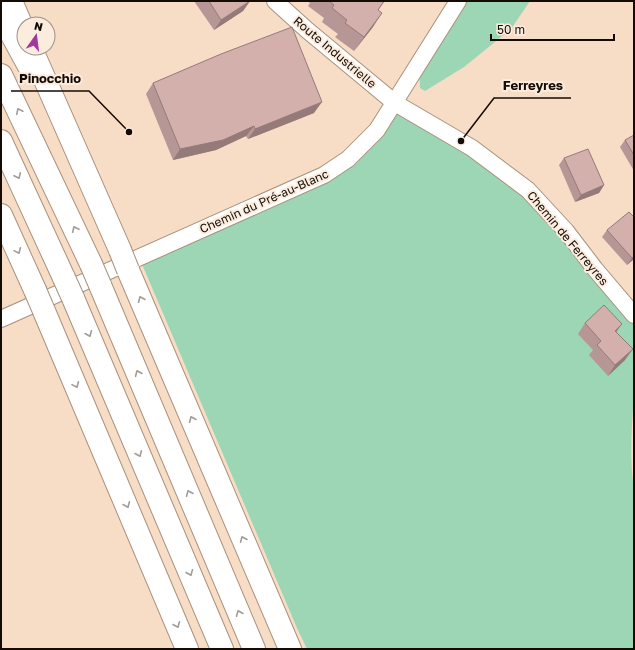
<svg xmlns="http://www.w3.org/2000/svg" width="635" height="650" font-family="'Golos Text',sans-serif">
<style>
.green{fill:#9cd6b4}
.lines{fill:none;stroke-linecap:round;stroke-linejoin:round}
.minor-casing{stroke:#a9917c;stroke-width:18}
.highway-casing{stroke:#a9917c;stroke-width:24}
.minor{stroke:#fff;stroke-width:16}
.highway{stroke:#fff;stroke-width:22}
.highway-bridge-casing{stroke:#a9917c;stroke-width:24;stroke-linecap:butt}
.highway-bridge{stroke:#fff;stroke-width:22}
.wall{fill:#b69795}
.shaded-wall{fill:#947b79}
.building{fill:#d4b0ad;stroke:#947b79}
.oneway{stroke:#a19d9b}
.labels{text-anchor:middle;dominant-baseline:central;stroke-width:4;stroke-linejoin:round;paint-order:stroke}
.street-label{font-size:12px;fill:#140b05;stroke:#fcecde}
.leader{fill:none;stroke:#140b05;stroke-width:1.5}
.callout-dot{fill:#140b05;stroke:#fcecde;stroke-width:1.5}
.callout-label{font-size:13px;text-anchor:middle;font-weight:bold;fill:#140b05;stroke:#fcecde;stroke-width:4;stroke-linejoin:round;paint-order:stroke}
</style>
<rect width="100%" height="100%" fill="#f7dcc6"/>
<g class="green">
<path d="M 458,1 L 530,1 L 511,29 L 464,67 L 425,91 L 420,88 L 419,63 Z"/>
<path d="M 395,103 L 492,161 L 634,315 C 634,340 635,367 634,392 C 632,426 629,457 634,490 L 634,649 L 307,649 L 297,628 L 139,257 L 324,175 Z"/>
</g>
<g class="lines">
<defs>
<g id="minor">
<path d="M 275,1 L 307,30 L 395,103 L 472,148 L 528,190 L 566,231 L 595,269 L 634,315"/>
<path d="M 1,319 L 324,175 L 348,159 L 377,130 L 458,1"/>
</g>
<g id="highway">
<path d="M 11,1 L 24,31"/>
<path d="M 1,15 L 31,70"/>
<path d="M 31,48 L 120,250"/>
<path d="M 1,75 L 91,264"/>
<path d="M 1,141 L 64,278"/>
<path d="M 1,215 L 35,290"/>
<path d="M 128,270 L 290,649"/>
<path d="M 100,285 L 254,649"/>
<path d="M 73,298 L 222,649"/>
<path d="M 44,311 L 187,649"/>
</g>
</defs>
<use href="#minor" class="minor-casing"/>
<use href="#highway" class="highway-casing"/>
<use href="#minor" class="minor"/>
<use href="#highway" class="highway"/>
<defs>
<g id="highway-bridge">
<path d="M 120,250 L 128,270"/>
<path d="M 91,264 L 100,285"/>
<path d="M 64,278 L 73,298"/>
<path d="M 35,290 L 44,311"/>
</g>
</defs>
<use href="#highway-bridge" class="highway-bridge-casing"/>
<use href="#highway-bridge" class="highway-bridge"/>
</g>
<g class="wall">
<path d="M 194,1 L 250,1 L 243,11 L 214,30 Z"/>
<path d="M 307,1 L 385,1 L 378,10 L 373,27 L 354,51 L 335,37 L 338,34 L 322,22 L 324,18 L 308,6 L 310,3 Z"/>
<path d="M 153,83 L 314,113 L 248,139 L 246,136 L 216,150 L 173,160 L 146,94 Z"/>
<path d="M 634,135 L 634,171 L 620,147 L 625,140 Z"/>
<path d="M 564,158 L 604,185 L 599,193 L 575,202 L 559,165 Z"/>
<path d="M 634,217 L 634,259 L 627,265 L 602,237 L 607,230 Z"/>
<path d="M 585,323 L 617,332 L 625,360 L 608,376 L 589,355 L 593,350 L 578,334 Z"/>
</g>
<g class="shaded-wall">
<path d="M 250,1 L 243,11 L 214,30 L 221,20 Z"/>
<path d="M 382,13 L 373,27 L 354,51 L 364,37 Z"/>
<path d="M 322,102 L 314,113 L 248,139 L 255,129 Z"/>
<path d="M 254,126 L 246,136 L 216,150 L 173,160 L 180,149 Z"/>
<path d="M 604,185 L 599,193 L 575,202 L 581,195 Z"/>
<path d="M 634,256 L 634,259 L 627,265 L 632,258 Z"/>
<path d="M 622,324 L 614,335 L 615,331 Z"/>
<path d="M 633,349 L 625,360 L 608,376 L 615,365 Z"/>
</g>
<g class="building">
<path d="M 209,1 L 250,1 L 221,20 Z"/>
<path d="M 329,1 L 384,1 L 378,10 L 382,13 L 364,37 L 345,23 L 347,20 L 332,8 L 334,5 Z"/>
<path d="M 292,27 L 322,102 L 255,129 L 254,126 L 223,140 L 180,149 L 153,83 L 221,54 Z"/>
<path d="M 634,135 L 634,155 L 625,140 Z"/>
<path d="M 588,149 L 604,185 L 581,195 L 564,158 Z"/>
<path d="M 629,212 L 634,217 L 634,256 L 632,258 L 607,230 Z"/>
<path d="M 604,305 L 622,324 L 615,331 L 633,349 L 615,365 L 597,345 L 601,341 L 585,323 Z"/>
</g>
<defs><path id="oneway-chevron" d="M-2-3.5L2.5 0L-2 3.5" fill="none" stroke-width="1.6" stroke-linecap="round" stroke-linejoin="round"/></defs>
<g class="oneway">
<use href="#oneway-chevron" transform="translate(19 111) rotate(-116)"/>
<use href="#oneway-chevron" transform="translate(18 176) rotate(65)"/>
<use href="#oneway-chevron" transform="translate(75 229) rotate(-115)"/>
<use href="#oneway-chevron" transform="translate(18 251) rotate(66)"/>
<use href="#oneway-chevron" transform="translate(141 299) rotate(-113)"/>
<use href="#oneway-chevron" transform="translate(89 334) rotate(67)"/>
<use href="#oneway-chevron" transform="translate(138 373) rotate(-113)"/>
<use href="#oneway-chevron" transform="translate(76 385) rotate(66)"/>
<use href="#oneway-chevron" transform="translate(192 419) rotate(-113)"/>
<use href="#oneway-chevron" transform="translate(139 454) rotate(67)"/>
<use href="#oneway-chevron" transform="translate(189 493) rotate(-113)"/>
<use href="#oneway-chevron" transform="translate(127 505) rotate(67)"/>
<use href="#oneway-chevron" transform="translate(243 539) rotate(-113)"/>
<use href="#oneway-chevron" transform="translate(190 573) rotate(67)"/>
<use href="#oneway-chevron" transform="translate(239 613) rotate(-113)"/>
<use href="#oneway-chevron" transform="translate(177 625) rotate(67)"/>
</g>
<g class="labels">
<g class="street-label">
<text transform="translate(335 52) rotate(40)">Route Industrielle</text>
<text transform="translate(264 201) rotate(-24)">Chemin du Pré-au-Blanc</text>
<text transform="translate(568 238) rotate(50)">Chemin de Ferreyres</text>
</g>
</g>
<path class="leader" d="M129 132L89 91H11M461 141L494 98H571"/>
<g class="callout-dot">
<circle cx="129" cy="132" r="4"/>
<circle cx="461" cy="141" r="4"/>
</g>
<g class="callout-label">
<text x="50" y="83">Pinocchio</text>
<text x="533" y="90">Ferreyres</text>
</g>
<rect width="635" height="650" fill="none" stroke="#140b05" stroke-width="4"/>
<g transform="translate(36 36) rotate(14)"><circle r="19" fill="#fcecde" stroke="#9f9287"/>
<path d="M0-3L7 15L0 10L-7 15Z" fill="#a0399d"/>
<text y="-6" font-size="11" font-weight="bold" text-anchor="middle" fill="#140b05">N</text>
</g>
<path d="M491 34v6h123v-6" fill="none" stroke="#140b05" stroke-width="2"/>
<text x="497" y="34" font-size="12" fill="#140b05" stroke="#fcecde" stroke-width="3" paint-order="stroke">50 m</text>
</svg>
